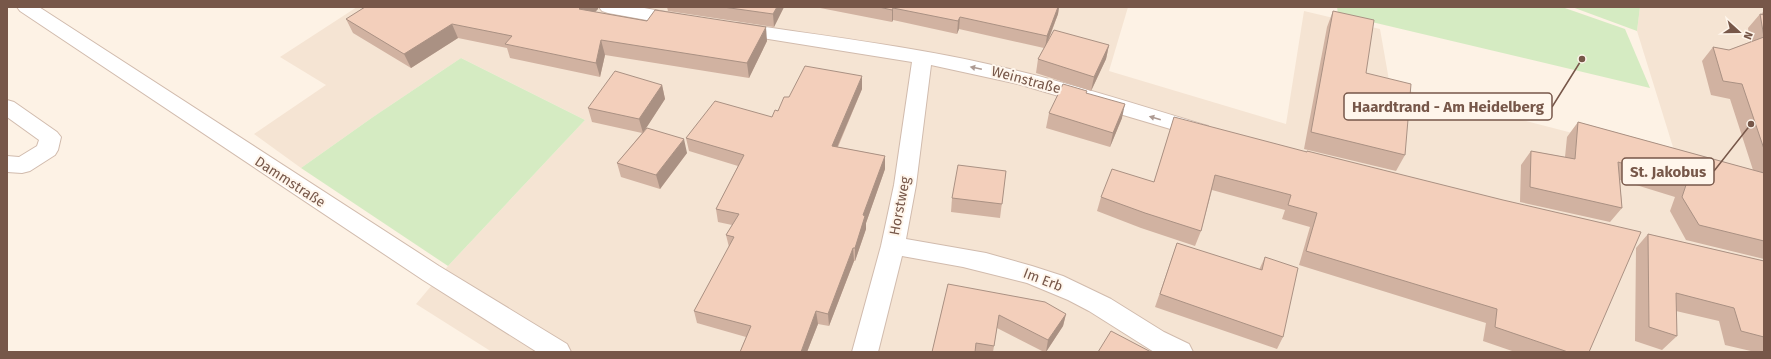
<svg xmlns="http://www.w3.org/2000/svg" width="1771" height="359" font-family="'Fira Sans',sans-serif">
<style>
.residential{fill:#f5e4d3}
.green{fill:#d5ebc2}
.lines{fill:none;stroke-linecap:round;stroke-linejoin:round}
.minor-casing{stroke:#d1bbad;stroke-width:2}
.minor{fill:#fff;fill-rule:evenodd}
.wall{fill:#d1b2a1}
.shaded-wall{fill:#aa9183}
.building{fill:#f3cfbb;stroke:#aa9183}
.oneway{fill:#ad9a92}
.labels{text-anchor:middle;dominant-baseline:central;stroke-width:4;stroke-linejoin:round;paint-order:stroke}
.street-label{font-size:14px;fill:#775749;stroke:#fff6ec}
.leader{fill:none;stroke:#775749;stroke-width:1.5}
.callout-dot{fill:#775749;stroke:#fff6ec;stroke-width:1.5}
.callout{fill:#fff6ec;stroke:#775749;stroke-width:1.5}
.callout-label{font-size:15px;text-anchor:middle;font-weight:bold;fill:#775749}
</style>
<rect width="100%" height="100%" fill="#fdf2e5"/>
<path class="residential" d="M 357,7 L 1128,7 L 1109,71 L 1286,124 L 1304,11 L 1380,29 L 1390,86 L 1677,160 L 1637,31 L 1640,7 L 1764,7 L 1764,352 L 492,352 L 416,304 L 448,266 L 585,120 L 461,58 L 373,117 L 301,168 L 254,134 L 326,85 L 280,57 Z"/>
<g class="green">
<path d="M 1337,7 L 1562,7 L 1625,29 L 1650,88 L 1338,14 Z"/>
<path d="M 1572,7 L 1640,7 L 1637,31 Z"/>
<path d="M 461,58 L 585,120 L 448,266 L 301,168 L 373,117 Z"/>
</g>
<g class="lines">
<defs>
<g id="minor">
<path d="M 17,7 L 39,7 L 439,266 L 567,344 L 571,352 L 537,352 L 423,280 L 20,11 Z"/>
<path d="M 599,7 L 639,7 L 687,16 L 689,20 L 687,24 L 680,26 L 608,13 L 602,11 Z"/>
<path d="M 738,23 C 823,36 909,46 992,65 C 1065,81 1137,105 1208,126 L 1211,131 L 1208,136 L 1201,138 L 1018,84 L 931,65 L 916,185 L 906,239 L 986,253 L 1032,266 L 1063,276 L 1111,299 L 1164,332 L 1189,344 L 1193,352 L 1154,352 L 1089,311 L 1068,300 L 1027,283 L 963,267 L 902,256 L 878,352 L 852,352 L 881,246 L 894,185 L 912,62 L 731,33 L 729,29 L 731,25 Z"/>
<path d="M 7,100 L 14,102 L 57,132 L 61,137 L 58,150 L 55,155 L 30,171 L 22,173 L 7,172 L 7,156 L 19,157 L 37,146 L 39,140 L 7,117 Z"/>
</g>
</defs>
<use href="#minor" class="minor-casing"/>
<use href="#minor" class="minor"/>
</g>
<g class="wall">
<path d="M 667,7 L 784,7 L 774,27 L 668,11 Z"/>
<path d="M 815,7 L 1059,7 L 1058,14 L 1049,39 L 1109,45 L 1106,59 L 1091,91 L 1036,73 L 1038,59 L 1044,48 L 959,29 L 957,34 L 893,20 L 892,22 Z"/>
<path d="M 598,9 L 595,12 L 647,21 L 767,41 L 749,78 L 605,55 L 600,77 L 510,58 L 507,48 L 458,38 L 411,68 L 353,33 L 346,19 Z"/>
<path d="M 1333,11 L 1366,73 L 1405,155 L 1396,171 L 1304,149 L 1327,27 Z"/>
<path d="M 1764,11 L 1764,259 L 1686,240 L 1670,211 L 1675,197 L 1620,180 L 1622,208 L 1610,222 L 1520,202 L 1521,165 L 1531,151 L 1565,157 L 1567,137 L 1578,122 L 1753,170 L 1730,99 L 1711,95 L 1702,61 L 1713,47 L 1729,50 L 1750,42 L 1748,28 L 1760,14 L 1761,14 Z"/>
<path d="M 662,85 L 665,99 L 644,131 L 687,153 L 660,189 L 621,177 L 617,163 L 642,133 L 592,122 L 588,108 Z"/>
<path d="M 862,89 L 838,147 L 885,156 L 885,169 L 866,223 L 866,229 L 855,261 L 854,261 L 829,326 L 818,324 L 807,352 L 740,352 L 746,337 L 697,323 L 694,311 L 729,247 L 726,235 L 732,225 L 718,222 L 716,209 L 738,166 L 689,151 L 686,138 L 772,117 L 789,97 Z"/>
<path d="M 1087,91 L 1086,93 L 1122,118 L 1110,147 L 1046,128 L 1049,113 Z"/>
<path d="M 1174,117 L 1589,352 L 1515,352 L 1483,341 L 1486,323 L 1299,265 L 1310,227 L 1282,219 L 1285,210 L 1212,190 L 1201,231 L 1195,246 L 1141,228 L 1097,211 L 1101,197 L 1154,182 Z"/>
<path d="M 1006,171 L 1000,218 L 951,212 L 952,198 Z"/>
<path d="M 1648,234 L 1764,261 L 1764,352 L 1755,352 L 1725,345 L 1719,321 L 1676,311 L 1677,336 L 1662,350 L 1635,341 L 1636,248 Z"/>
<path d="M 1177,243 L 1259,270 L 1265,257 L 1283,337 L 1277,349 L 1155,307 Z"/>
<path d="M 948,284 L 1066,314 L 1063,326 L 1046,352 L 1044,352 L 997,328 L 993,352 L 932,352 Z"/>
</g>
<g class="shaded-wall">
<path d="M 581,7 L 598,7 L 598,9 L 584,23 L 579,9 Z"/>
<path d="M 777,7 L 784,7 L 774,27 L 773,14 Z"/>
<path d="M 1058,7 L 1059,7 L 1058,14 L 1045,48 L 1047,36 Z"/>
<path d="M 893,8 L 893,20 L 892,22 L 892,10 Z"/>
<path d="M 960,17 L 959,29 L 957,34 L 958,21 Z"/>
<path d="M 452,24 L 458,38 L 411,68 L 404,54 Z"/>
<path d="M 766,27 L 767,41 L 749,78 L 747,63 Z"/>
<path d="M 601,40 L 605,55 L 600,77 L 596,63 Z"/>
<path d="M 1109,45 L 1106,59 L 1091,91 L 1094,77 Z"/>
<path d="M 862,76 L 862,89 L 832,159 L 832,146 Z"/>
<path d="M 662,85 L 665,99 L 643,133 L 639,119 Z"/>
<path d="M 1125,104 L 1122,118 L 1110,147 L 1113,133 Z"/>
<path d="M 684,139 L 687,153 L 660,189 L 656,175 Z"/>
<path d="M 885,156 L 885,169 L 866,223 L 866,229 L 855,261 L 855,248 L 863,215 Z"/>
<path d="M 853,248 L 854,261 L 829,326 L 828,314 Z"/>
<path d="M 816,311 L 818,324 L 807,352 L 801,352 Z"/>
<path d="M 1066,314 L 1063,326 L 1046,352 L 1048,340 Z"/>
</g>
<g class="building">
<path d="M 365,7 L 581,7 L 579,9 L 647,21 L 655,10 L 766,27 L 747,63 L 601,40 L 596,63 L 505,44 L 512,36 L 452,24 L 404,54 L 346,19 Z"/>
<path d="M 723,7 L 777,7 L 773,14 Z"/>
<path d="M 879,7 L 1058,7 L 1047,36 L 960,17 L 958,21 L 893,8 L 892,10 Z"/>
<path d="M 1333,11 L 1374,20 L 1366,73 L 1411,84 L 1405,155 L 1311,132 Z"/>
<path d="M 1760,14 L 1764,15 L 1764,149 L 1742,84 L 1723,81 L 1713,47 L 1729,50 L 1764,37 Z"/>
<path d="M 1054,30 L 1109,45 L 1094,77 L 1038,59 Z"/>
<path d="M 805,66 L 862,76 L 832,146 L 885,156 L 863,215 L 865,216 L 855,248 L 853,248 L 828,314 L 816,311 L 801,352 L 740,352 L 751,326 L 694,311 L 734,237 L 726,235 L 739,214 L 716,209 L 744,155 L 686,138 L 715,101 L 772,117 L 775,110 L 778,111 L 784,97 L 789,97 Z"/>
<path d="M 615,71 L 662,85 L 639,119 L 588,108 Z"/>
<path d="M 1063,84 L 1087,91 L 1086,93 L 1125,104 L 1113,133 L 1049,113 Z"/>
<path d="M 1174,117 L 1307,152 L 1307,151 L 1503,200 L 1641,232 L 1589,352 L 1568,352 L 1495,327 L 1497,309 L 1306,251 L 1317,213 L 1288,205 L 1291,195 L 1215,175 L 1201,231 L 1145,213 L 1101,197 L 1112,169 L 1154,182 Z"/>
<path d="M 1578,122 L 1764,173 L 1764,241 L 1699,225 L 1682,197 L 1687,182 L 1618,162 L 1622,208 L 1530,187 L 1531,151 L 1575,159 Z"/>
<path d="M 647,128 L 684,139 L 656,175 L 617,163 Z"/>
<path d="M 958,165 L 1006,171 L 1002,204 L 952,198 Z"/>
<path d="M 1648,234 L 1764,261 L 1764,337 L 1741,331 L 1734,308 L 1676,293 L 1677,336 L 1649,327 Z"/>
<path d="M 1177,243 L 1262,270 L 1265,257 L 1298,268 L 1283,337 L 1160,294 Z"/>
<path d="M 948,284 L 1045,302 L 1066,314 L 1048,340 L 999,315 L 994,346 L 976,343 L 975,352 L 932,352 Z"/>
<path d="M 1111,331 L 1151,352 L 1098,352 Z"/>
</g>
<defs><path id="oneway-solid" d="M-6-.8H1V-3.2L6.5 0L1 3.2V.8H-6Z"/></defs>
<g class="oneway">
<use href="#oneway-solid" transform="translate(976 68) rotate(-168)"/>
<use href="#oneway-solid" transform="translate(1155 118) rotate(-164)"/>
</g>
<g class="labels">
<g class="street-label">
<text transform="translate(1026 80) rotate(15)">Weinstraße</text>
<text transform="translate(290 182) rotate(33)">Dammstraße</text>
<text transform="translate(900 206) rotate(-79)">Horstweg</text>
<text transform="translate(1043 280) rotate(21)">Im Erb</text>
</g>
</g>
<path class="leader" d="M1582 59L1552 107M1751 124L1714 171"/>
<g class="callout-dot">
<circle cx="1582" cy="59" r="4"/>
<circle cx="1751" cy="124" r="4"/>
</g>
<g class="callout">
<rect x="1344" y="93" width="208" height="27" rx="4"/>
<rect x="1622" y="158" width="92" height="27" rx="4"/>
</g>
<g class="callout-label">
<text x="1448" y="112">Haardtrand - Am Heidelberg</text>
<text x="1668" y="177">St. Jakobus</text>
</g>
<rect width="1771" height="359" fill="none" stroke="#775749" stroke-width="16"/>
<g transform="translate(1739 32) rotate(111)" stroke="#fff6ec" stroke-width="3" paint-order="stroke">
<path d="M0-3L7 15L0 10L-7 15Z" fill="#775749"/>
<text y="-6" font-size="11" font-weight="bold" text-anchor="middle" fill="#775749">N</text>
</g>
</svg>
